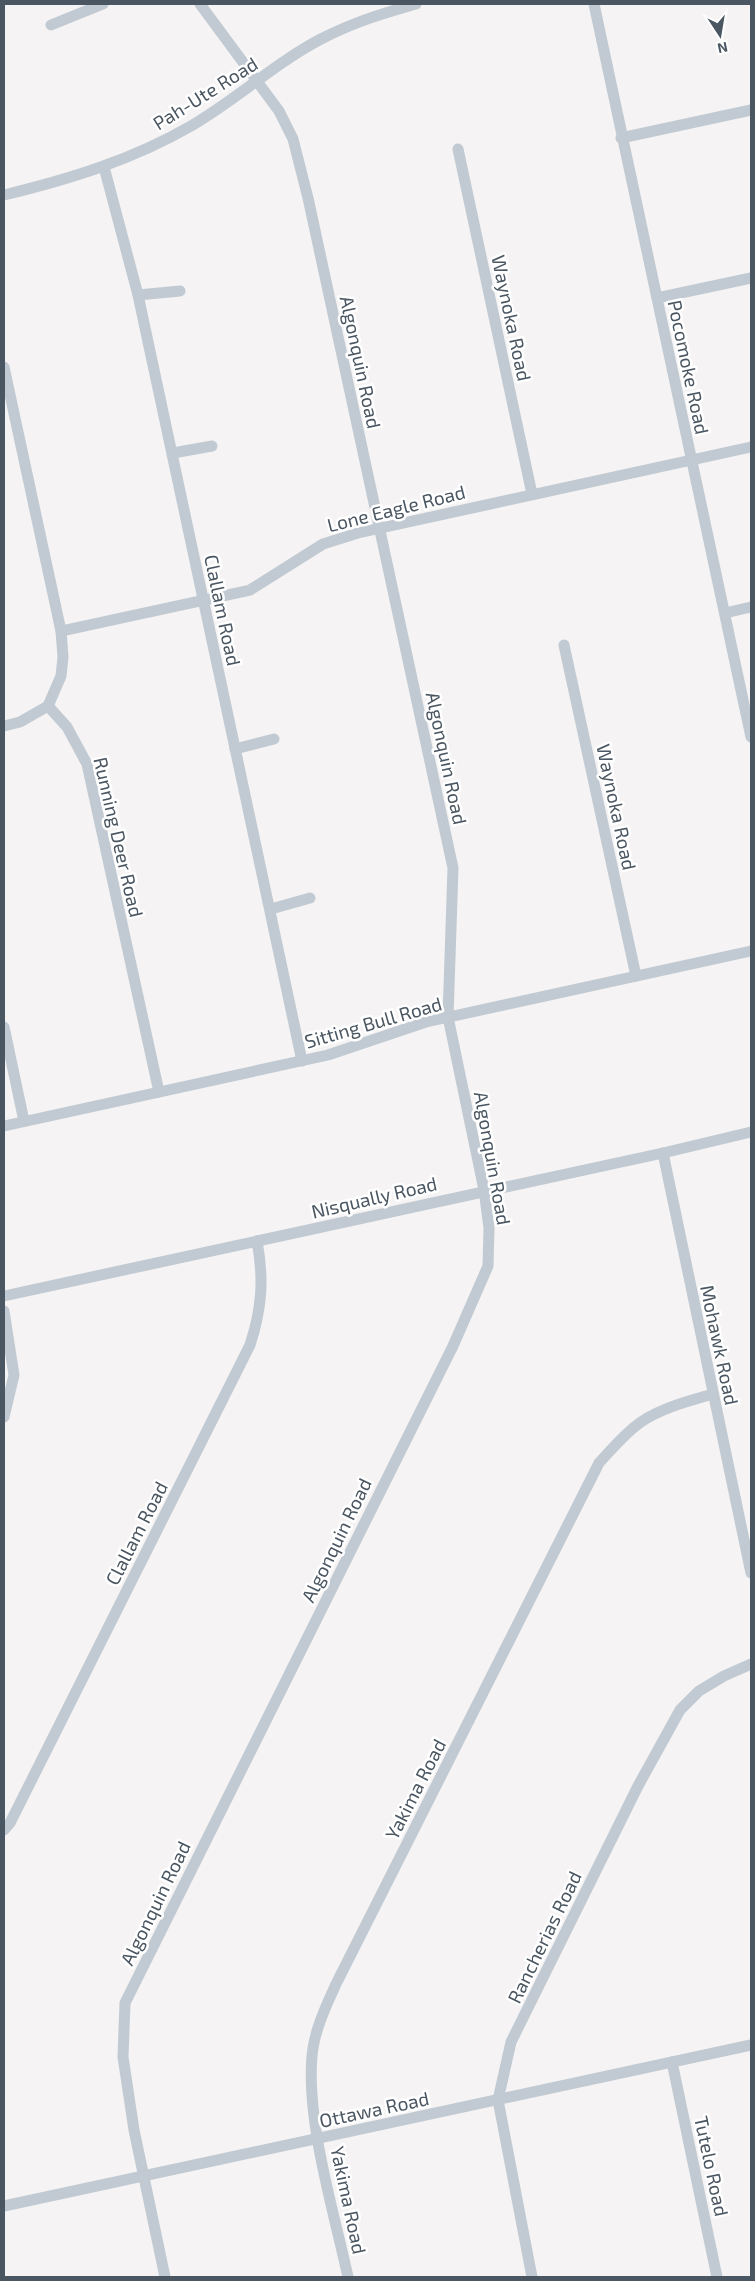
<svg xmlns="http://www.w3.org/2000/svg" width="755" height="2281" font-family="'Exo 2',sans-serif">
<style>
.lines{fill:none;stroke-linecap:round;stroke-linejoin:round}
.minor{stroke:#c1cad2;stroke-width:11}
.labels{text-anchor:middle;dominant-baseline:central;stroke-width:5;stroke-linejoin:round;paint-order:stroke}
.street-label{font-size:19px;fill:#4a5661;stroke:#fff}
</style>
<rect width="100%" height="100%" fill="#f5f3f3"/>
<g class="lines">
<g class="minor">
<path d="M 594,4 L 751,737"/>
<path d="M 51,25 L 103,4"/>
<path d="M 621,138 L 751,110"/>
<path d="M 458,149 L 532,494"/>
<path d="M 104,167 L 138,295 L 302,1061"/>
<path d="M 4,195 C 70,179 132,160 191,126 C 236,100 275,63 321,39 C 354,22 381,14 416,4"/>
<path d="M 138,295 L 180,291"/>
<path d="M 657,298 L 751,278"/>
<path d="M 4,367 L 61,631 L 63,657 L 61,676 L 48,706"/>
<path d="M 173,453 L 212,446"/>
<path d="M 725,613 L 751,607"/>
<path d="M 61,631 L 250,590 L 323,544 L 358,533 L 751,447"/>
<path d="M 564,645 L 636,976"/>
<path d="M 48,706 L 67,727 L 87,764 L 159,1092"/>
<path d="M 4,726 L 20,722 L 48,706"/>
<path d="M 235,749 L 274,739"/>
<path d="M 271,909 L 310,898"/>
<path d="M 4,1027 L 24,1121"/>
<path d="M 4,1126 L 328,1055 L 426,1022 L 751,951"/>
<path d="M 663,1153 L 751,1573"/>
<path d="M 4,1296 L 663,1153 L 751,1132"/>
<path d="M 4,1311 L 14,1375 L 4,1417"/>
<path d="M 4,1830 L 10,1823 L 250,1345 C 262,1308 264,1279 257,1241"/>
<path d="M 672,2062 L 717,2277"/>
<path d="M 4,2206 L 751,2045"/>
<path d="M 165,2277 L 134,2130 L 123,2057 L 125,2003 L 453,1346 L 488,1266 L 489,1228 L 484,1190 L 448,1017 L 453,868 L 308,198 L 293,139 L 279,111 L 200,4"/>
<path d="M 348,2277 C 334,2212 306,2121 312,2056 C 314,2031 326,2006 336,1984 L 599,1463 C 612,1449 625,1433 641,1422 C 661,1408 689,1401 713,1394"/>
<path d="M 532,2277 L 498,2100 L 511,2042 L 638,1786 L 680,1710 L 699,1691 L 724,1676 L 751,1664"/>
</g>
</g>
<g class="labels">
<g class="street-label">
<text transform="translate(205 93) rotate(-32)">Pah-Ute Road</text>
<text transform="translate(512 318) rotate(78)">Waynoka Road</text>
<text transform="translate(361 362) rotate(78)">Algonquin Road</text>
<text transform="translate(689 367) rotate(78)">Pocomoke Road</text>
<text transform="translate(396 508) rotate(-14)">Lone Eagle Road</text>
<text transform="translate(223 610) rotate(78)">Clallam Road</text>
<text transform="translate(447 758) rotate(78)">Algonquin Road</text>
<text transform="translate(617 807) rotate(78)">Waynoka Road</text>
<text transform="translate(119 837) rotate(77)">Running Deer Road</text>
<text transform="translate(373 1022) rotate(-16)">Sitting Bull Road</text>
<text transform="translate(493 1158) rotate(80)">Algonquin Road</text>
<text transform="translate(374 1197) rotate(-13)">Nisqually Road</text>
<text transform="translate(720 1345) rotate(78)">Mohawk Road</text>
<text transform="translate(136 1533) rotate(-63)">Clallam Road</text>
<text transform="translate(336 1540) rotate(-64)">Algonquin Road</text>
<text transform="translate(415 1789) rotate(-63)">Yakima Road</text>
<text transform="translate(155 1903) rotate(-64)">Algonquin Road</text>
<text transform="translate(544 1937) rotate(-64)">Rancherias Road</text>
<text transform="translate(374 2109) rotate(-12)">Ottawa Road</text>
<text transform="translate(712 2166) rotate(78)">Tutelo Road</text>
<text transform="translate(349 2200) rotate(78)">Yakima Road</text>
</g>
</g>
<rect width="755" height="2281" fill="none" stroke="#4a5661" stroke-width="10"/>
<g transform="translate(720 35) rotate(168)" stroke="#ffffff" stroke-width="4" paint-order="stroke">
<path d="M0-4L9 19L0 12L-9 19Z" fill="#4a5661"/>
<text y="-8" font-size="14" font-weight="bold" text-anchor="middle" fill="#4a5661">N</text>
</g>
</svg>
